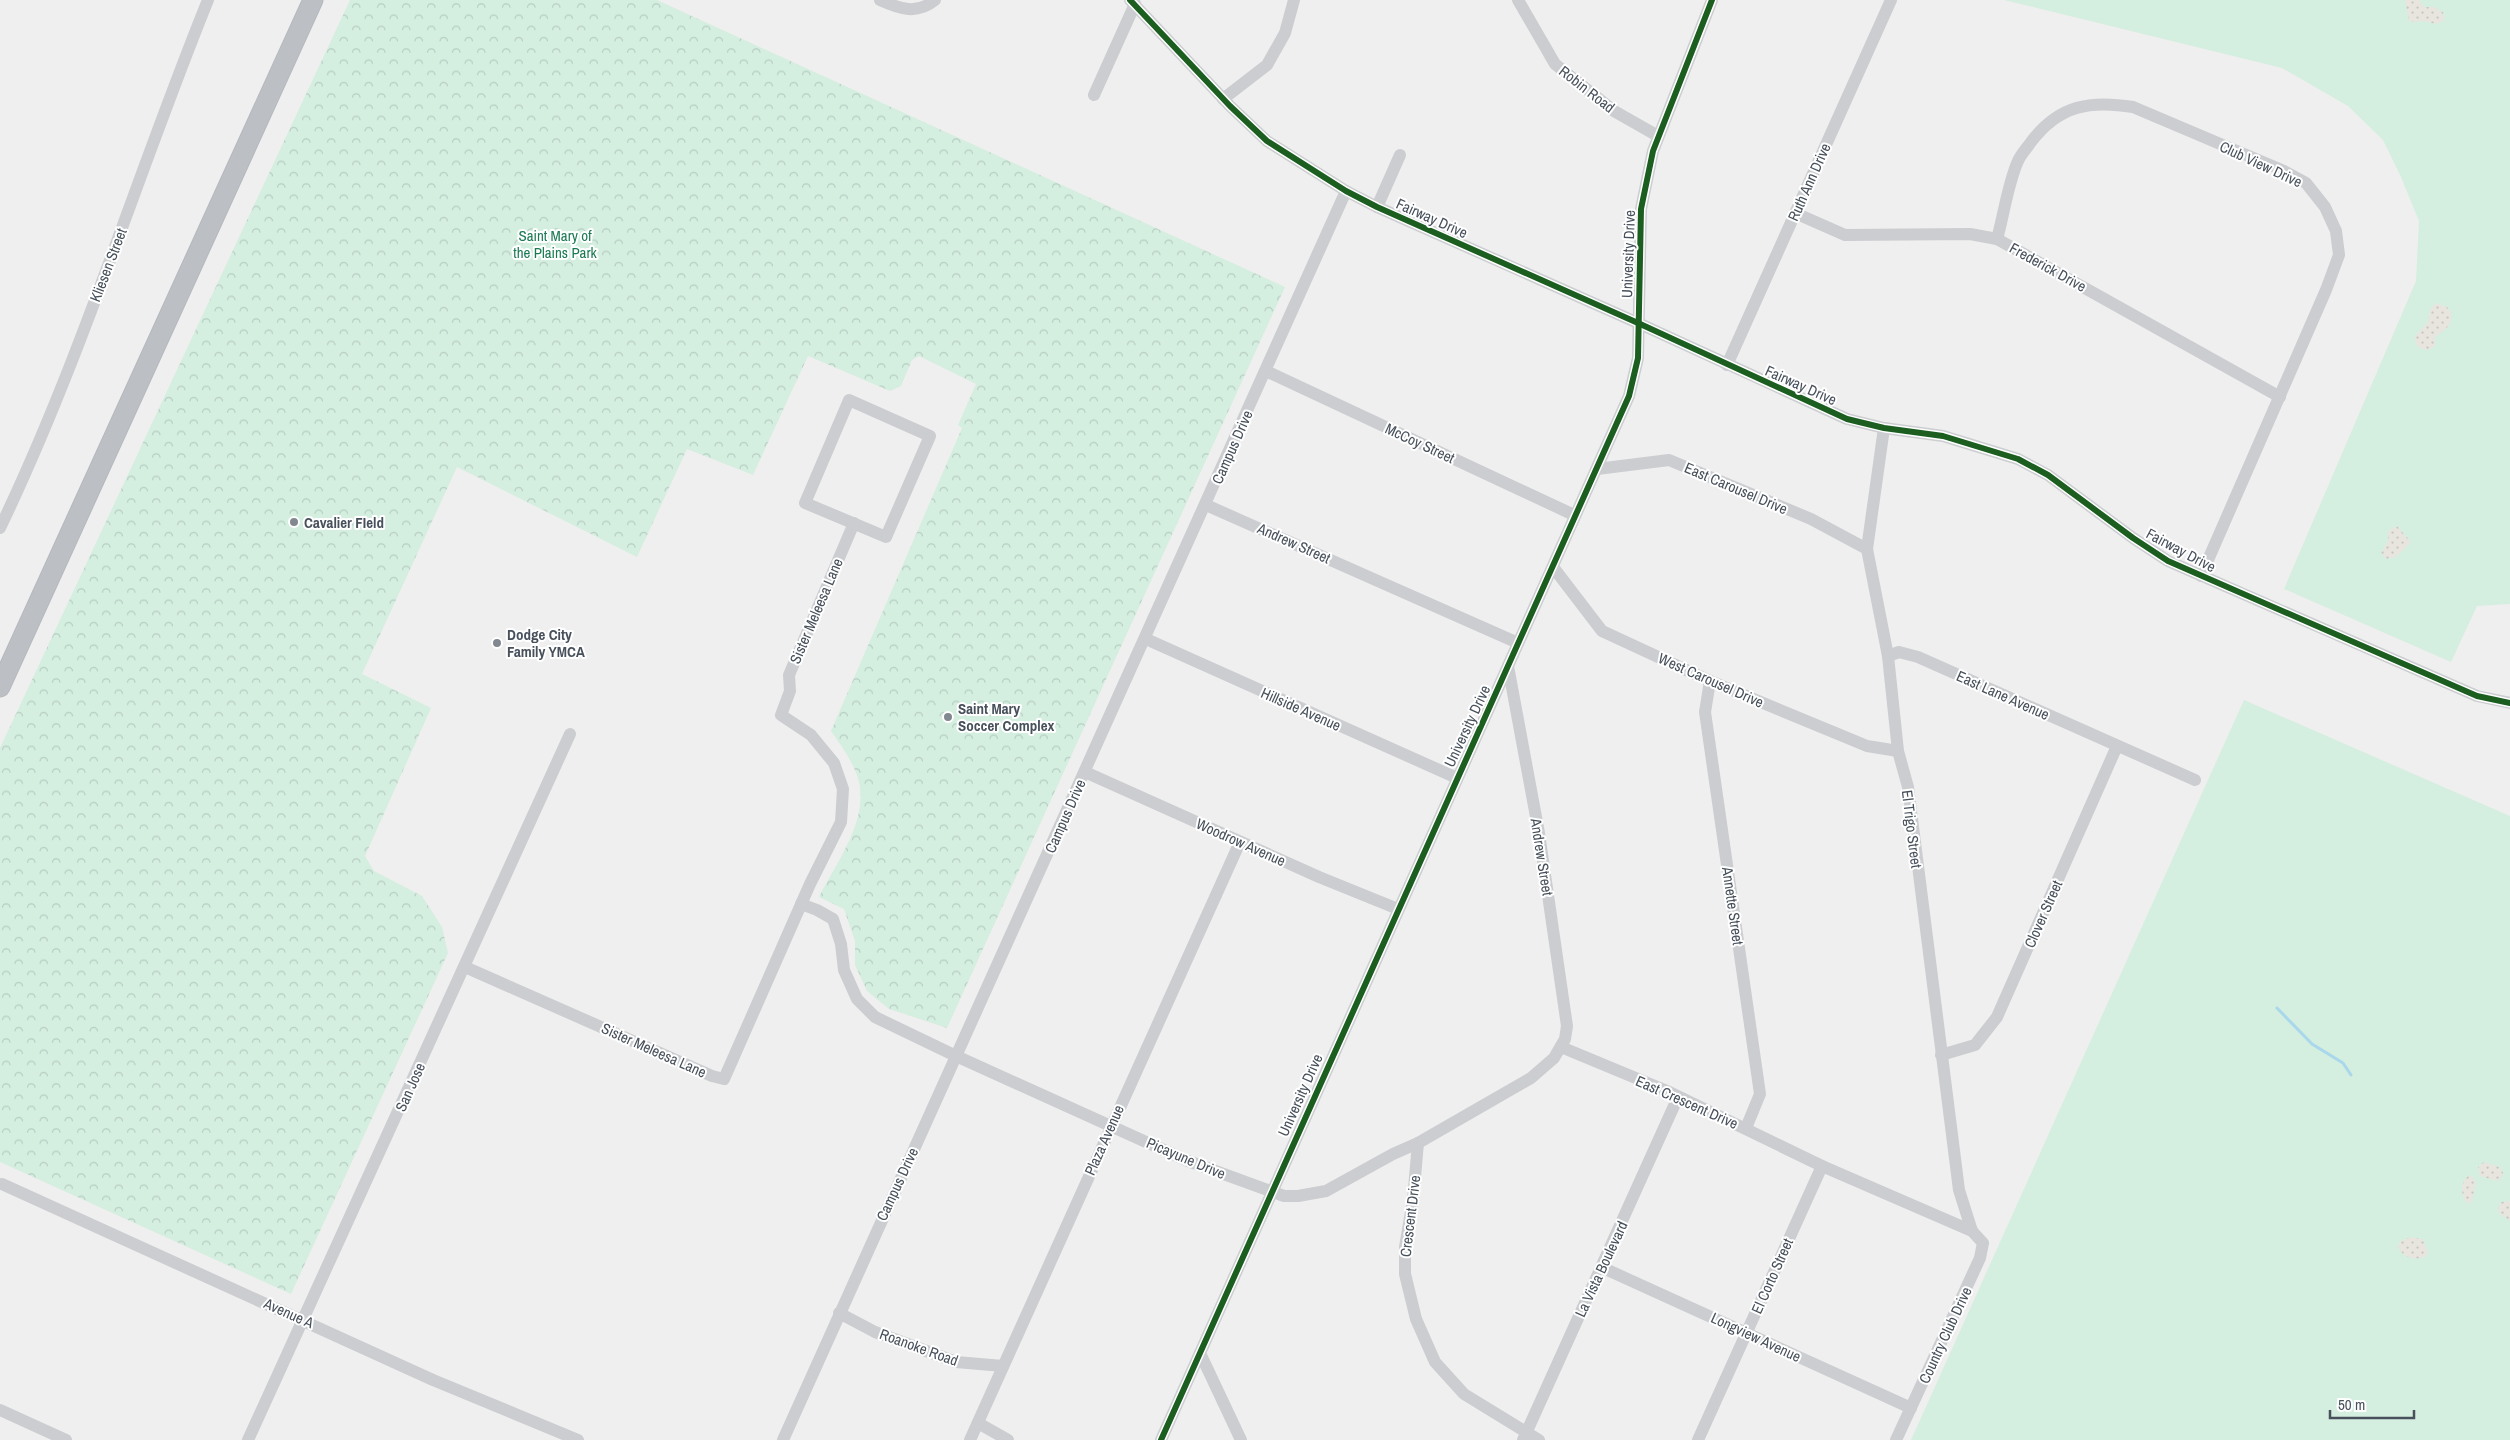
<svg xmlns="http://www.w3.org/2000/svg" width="2510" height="1440" font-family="'Archivo Narrow',sans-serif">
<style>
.green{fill:#d4eee0}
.sand{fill:url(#sand-dots)}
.park{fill:url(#park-crowns)}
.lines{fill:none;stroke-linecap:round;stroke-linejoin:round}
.stream{stroke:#a9d7eb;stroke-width:3}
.highway-casing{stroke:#b4b8be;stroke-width:21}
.minor{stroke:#cbcdd0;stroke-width:12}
.highway{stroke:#bcc0c5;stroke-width:19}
.cycleway-casing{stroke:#fff;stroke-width:9}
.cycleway{stroke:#1b5e20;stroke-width:6}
.poi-dot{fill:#82888f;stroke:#fff;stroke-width:2}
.labels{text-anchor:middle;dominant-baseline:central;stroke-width:4;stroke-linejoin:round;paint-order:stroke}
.street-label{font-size:15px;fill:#47505b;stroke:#fff}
.park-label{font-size:15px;fill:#197a52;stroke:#fff}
.poi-label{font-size:15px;font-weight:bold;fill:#47505b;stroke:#fff;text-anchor:start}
</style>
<defs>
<pattern id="sand-dots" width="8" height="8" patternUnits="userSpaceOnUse" patternTransform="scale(1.25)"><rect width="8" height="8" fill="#e7e5de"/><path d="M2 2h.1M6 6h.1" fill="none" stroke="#c8c6c1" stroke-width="1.8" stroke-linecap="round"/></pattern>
<pattern id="park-crowns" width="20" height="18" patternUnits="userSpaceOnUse" patternTransform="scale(1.25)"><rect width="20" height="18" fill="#d4eee0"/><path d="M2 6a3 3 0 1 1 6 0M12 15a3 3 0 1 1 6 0" fill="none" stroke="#b7cec2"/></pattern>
</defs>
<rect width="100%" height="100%" fill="#f0efef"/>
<g class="green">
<path d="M 2004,0 L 2510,0 L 2510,604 L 2477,606 L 2451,662 L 2284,589 L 2416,281 L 2419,221 L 2401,177 L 2383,140 L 2348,106 L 2282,68 Z"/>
<path d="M 2244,700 L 2510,816 L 2510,1440 L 1911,1440 Z"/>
</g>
<g class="sand">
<path d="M 2405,0 L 2420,0 L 2423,7 L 2434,7 L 2443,12 L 2444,20 C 2435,28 2430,20 2421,21 C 2416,22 2415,23 2409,21 Z"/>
<path d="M 2436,303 L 2447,307 L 2451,312 C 2453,327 2445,329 2435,337 L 2435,346 L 2428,350 L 2420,348 L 2416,344 L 2415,336 L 2428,322 L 2430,310 Z"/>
<path d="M 2397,526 L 2411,542 L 2396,557 L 2386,559 L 2381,553 L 2388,541 L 2388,531 Z"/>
<path d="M 2484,1162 L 2499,1167 L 2503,1172 L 2502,1177 L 2497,1181 L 2480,1176 L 2478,1167 Z"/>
<path d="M 2468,1176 L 2473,1177 L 2476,1183 L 2472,1201 L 2468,1204 C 2460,1196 2460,1183 2468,1176 Z"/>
<path d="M 2510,1201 L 2510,1221 L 2500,1214 L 2498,1209 L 2501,1202 Z"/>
<path d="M 2411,1237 L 2423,1239 L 2428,1253 L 2426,1256 C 2416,1262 2401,1257 2398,1246 L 2401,1241 Z"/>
</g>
<path class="park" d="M 350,0 L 657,0 L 1285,287 L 947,1028 L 889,1009 L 867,991 L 855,965 L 855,941 L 844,909 L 819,897 C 836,863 868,822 859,782 C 855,764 841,746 831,731 L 962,428 L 958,425 L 976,384 L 919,356 L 912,360 L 901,386 L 890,391 L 808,356 L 753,475 L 687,449 L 637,557 L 457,467 L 362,674 L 431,708 L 365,856 L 374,871 L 422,896 L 442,927 L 448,953 L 291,1294 L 0,1162 L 0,748 Z"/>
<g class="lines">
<path class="stream" d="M 2277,1008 L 2312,1044 L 2343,1063 L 2351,1075"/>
<defs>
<path id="highway" d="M 0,687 L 313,0"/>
</defs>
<use href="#highway" class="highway-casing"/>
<g class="minor">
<path d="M 880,0 C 900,9 917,15 935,0"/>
<path d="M 1130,0 L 1230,106 L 1267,141 L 1346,191 L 1377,207 L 1638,323 L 1847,419 L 1884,428 L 1943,436 L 2018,459 L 2048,475 L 2133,538 L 2168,561 L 2477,696 L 2510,703"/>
<path d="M 1518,0 L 1555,64 L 1614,111 L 1658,136"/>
<path d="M 1094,95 L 1135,4"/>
<path d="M 1223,99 L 1267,65 L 1285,33 L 1294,0"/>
<path d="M 1377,207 L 1400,155"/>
<path d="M 1795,213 L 1845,235 L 1970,234 L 1997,239 L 2280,397"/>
<path d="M 1997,239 C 2004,214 2008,183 2018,161 C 2021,154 2027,148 2031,142 C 2059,105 2090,100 2133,107 L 2284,171 L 2306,183 L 2325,207 L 2336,231 L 2339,255 L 2326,290 L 2201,576"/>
<path d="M 1727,365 L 1891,0"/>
<path d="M 1266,371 L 1574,515"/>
<path d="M 849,400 L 930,436 L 886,537 L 805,503 Z"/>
<path d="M 1884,428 L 1867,549 L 1888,656 L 1898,751 L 1908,787 L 1959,1190 L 1972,1231"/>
<path d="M 1597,469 L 1669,460 L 1811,519 L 1867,549"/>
<path d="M 1206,505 L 1518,643"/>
<path d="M 0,528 C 82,357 137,175 208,0"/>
<path d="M 1553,567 L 1602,631 L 1710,681 L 1867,746 L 1898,751"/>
<path d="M 1146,639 L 1457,778"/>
<path d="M 1888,656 L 1899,652 L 1918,657 L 2195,780"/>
<path d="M 1710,681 L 1705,712 L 1760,1094 L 1746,1128"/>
<path d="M 1085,772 L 1319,877 L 1398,909"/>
<path d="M 801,904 L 817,910 L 833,919 L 841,944 L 844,970 L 857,999 L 875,1017 L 956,1056 L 1188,1161 L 1284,1196 L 1298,1196 L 1326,1191 L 1393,1154 L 1418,1143 L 1531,1078 L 1554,1058 L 1565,1039 L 1567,1026 L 1539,833 L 1508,666"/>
<path d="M 465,967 L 712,1076 L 724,1079 L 810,884 L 841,822 L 843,789 L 834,763 L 811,735 L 781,715 L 790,691 L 789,675 L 854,523"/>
<path d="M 1561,1047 L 1667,1091 L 1822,1166 L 1972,1231 L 1983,1243 L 1980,1258 L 1896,1440"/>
<path d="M 1941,1055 L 1975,1045 L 1997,1017 L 2117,746"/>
<path d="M 1418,1143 L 1413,1200 L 1405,1247 L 1405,1274 L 1416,1319 L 1435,1362 L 1464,1394 L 1539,1440"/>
<path d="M 2,1184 L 433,1380 L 578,1440"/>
<path d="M 1601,1267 L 1911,1408"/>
<path d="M 839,1313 L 875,1332 L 956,1362 L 1003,1366"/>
<path d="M 1200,1353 L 1241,1440"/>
<path d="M 0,1410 L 66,1440"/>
<path d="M 978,1423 L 1008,1440"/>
<path d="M 248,1440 L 570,734"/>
<path d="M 783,1440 L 1346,191"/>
<path d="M 970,1440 L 1240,842"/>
<path d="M 1161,1440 L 1629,396 L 1638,358 L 1641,209 L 1653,151 L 1712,0"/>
<path d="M 1523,1440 L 1678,1097"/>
<path d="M 1698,1440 L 1822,1166"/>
</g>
<use href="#highway" class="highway"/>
<defs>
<g id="cycleway">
<path d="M 1130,0 L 1230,106 L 1267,141 L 1346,191 L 1377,207 L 1638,323 L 1847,419 L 1884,428 L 1943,436 L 2018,459 L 2048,475 L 2133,538 L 2168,561 L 2477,696 L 2510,703"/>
<path d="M 1161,1440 L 1629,396 L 1638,358 L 1641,209 L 1653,151 L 1712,0"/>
</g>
</defs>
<use href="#cycleway" class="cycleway-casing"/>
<use href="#cycleway" class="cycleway"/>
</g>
<g class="poi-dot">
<circle cx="294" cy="522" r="5"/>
<circle cx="497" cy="643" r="5"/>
<circle cx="948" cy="717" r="5"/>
</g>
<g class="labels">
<g class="street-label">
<text transform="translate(1587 89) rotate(38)">Robin Road</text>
<text transform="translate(2261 164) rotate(25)">Club View Drive</text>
<text transform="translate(1809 182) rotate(-66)">Ruth Ann Drive</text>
<text transform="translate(1432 218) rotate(24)">Fairway Drive</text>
<text transform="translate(1628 254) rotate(-88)">University Drive</text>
<text transform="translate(108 265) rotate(-69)">Kliesen Street</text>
<text transform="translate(2048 267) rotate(29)">Frederick Drive</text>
<text transform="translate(1801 385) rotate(24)">Fairway Drive</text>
<text transform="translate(1420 443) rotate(25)">McCoy Street</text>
<text transform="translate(1232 447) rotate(-66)">Campus Drive</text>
<text transform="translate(1736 488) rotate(23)">East Carousel Drive</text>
<text transform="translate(1294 543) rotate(24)">Andrew Street</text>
<text transform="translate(2181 550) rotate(28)">Fairway Drive</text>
<text transform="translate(816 611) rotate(-67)">Sister Meleesa Lane</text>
<text transform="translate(1711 680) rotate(24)">West Carousel Drive</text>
<text transform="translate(2003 695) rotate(24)">East Lane Avenue</text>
<text transform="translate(1301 709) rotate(24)">Hillside Avenue</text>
<text transform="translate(1467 726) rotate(-65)">University Drive</text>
<text transform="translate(1065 816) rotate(-66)">Campus Drive</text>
<text transform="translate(1912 829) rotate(83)">El Trigo Street</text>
<text transform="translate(1241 842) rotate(24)">Woodrow Avenue</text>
<text transform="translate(1542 857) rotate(81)">Andrew Street</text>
<text transform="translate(1733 906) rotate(82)">Annette Street</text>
<text transform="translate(2043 914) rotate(-66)">Clover Street</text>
<text transform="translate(654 1050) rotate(24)">Sister Meleesa Lane</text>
<text transform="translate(410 1087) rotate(-66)">San Jose</text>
<text transform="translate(1300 1095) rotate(-66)">University Drive</text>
<text transform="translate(1687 1102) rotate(24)">East Crescent Drive</text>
<text transform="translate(1104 1140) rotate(-66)">Plaza Avenue</text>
<text transform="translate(1186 1158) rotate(23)">Picayune Drive</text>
<text transform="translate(897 1184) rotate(-65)">Campus Drive</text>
<text transform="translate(1410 1216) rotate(-83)">Crescent Drive</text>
<text transform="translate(1601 1269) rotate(-65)">La Vista Boulevard</text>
<text transform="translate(1772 1276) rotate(-66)">El Corto Street</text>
<text transform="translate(289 1313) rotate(24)">Avenue A</text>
<text transform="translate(1945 1335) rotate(-65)">Country Club Drive</text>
<text transform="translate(1756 1337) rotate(25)">Longview Avenue</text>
<text transform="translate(919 1347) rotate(20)">Roanoke Road</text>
</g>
<g class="park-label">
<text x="555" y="235">Saint Mary of<tspan x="555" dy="17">the Plains Park</tspan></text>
</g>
<g class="poi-label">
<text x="304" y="522">Cavalier FIeld</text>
<text x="507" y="634">Dodge City<tspan x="507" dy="17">Family YMCA</tspan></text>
<text x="958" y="708">Saint Mary<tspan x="958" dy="17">Soccer Complex</tspan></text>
</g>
</g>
<path d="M2330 1410v8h84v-8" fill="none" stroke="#47505b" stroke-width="2.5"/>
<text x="2338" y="1410" font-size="15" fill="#47505b" stroke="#ffffff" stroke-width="4" paint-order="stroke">50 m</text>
</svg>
